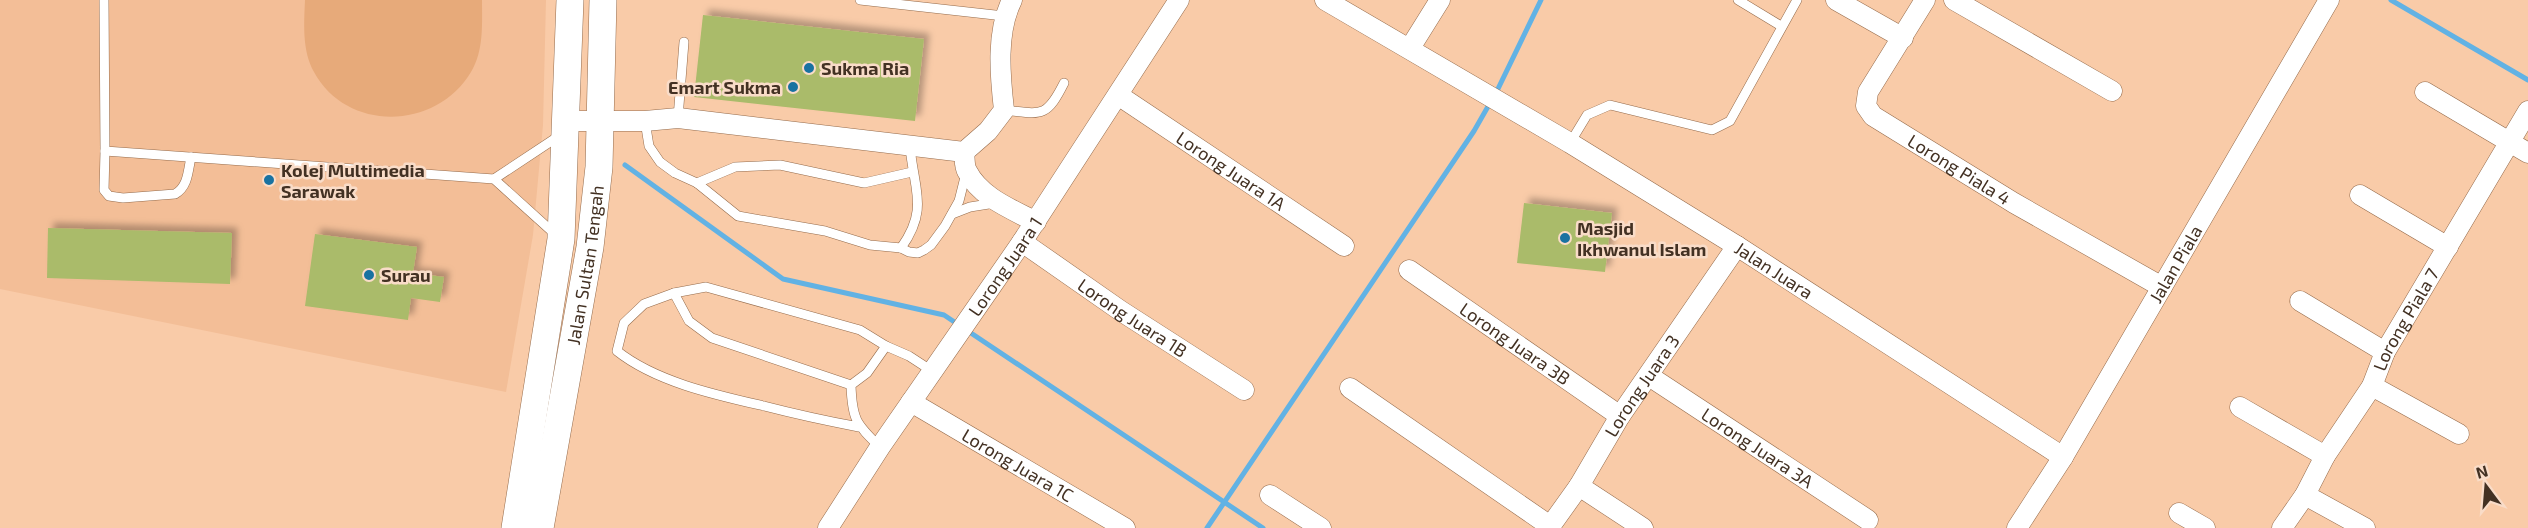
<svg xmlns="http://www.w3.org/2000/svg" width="2528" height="528" font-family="'Exo 2',sans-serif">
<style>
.built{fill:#f3be97}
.green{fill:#e7aa7a}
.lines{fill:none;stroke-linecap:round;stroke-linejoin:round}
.stream{stroke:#62b2e4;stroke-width:5}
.building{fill:#aabb6a;filter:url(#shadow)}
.service-casing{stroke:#956b4b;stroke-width:10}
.minor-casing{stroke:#956b4b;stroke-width:21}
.secondary-casing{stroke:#956b4b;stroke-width:28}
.service{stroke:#fff;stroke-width:9}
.minor{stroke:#fff;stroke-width:20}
.secondary{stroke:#fff;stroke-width:27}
.poi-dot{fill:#1972a1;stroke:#f9dcc8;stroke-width:2}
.labels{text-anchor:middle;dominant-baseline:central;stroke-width:5;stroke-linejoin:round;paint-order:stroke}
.poi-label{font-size:18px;font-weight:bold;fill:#433123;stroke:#f9dcc8;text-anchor:start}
.street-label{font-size:18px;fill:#433123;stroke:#f9dcc8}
</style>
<defs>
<filter id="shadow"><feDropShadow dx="5.5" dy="-5.5" stdDeviation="3" flood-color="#0004"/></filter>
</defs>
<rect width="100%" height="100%" fill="#f9cba8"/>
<path class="built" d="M 0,0 L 546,0 L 543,125 L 533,235 L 506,392 L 0,289 Z"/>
<path class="green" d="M 305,0 L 482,0 C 482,24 484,51 471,72 C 437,130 347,133 314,72 C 302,51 304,24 305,0 Z"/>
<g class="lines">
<g class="stream">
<path d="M 2391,0 L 2528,80"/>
<path d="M 1495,95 L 1541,0"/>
<path d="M 625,165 L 783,279 L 944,315 L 1263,528"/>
<path d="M 1207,528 L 1474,131 L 1490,103"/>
</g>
</g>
<g class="building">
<path d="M 703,15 L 924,39 L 915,121 L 694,97 Z"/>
<path d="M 1524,203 L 1612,213 L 1605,272 L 1517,263 Z"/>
<path d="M 48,228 L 232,233 L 230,284 L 47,278 Z"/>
<path d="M 315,234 L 417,247 L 413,273 L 444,277 L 440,302 L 411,298 L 408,320 L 305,306 Z"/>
</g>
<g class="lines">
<defs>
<g id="service">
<path d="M 104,0 L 105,151 L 494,179 L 556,235"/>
<path d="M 860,0 L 1004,16"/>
<path d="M 1738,0 L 1781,26"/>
<path d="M 1004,110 C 1041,114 1046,119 1064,83"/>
<path d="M 678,118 L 684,42"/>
<path d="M 645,121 L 649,146 L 660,162 L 675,173 L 697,183 L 738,216 L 825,231 L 870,245 L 901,248 L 909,252 L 918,253 L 924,250 L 931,245 L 945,226 L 959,201 L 966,173"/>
<path d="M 1570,143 L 1587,115 L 1610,105 L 1712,130 L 1730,121 L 1797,0"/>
<path d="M 105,151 L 104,190 L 109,196 L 123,198 L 175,194 C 188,187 188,171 191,157"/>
<path d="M 494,179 L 562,134"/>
<path d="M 697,183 L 735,167 L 780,165 L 864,183 L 912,172"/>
<path d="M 952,214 L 970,207 L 995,203"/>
<path d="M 901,248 C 929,209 914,190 910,147"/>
<path d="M 674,293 L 689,321 L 712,338 L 851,385"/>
<path d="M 886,346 L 909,356 L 932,371"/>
<path d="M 859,427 C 827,421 795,414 764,406 C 716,395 656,382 617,351 L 624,323 L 644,304 L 674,293 L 706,287 L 860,330 L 886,346 L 867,373 L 851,385 C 852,419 856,424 880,447"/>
</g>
<g id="minor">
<path id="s1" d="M 1325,0 L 1570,143 L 1737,246 L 2063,457"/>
<path d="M 1836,0 L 1903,38"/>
<path id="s2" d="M 1925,0 L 1868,92 L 1866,106 L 1873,116 L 2014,203 L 2162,287"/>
<path d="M 1954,0 L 2112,91"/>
<path d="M 1410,48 L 1440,0"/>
<path d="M 2425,92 L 2528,153"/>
<path id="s3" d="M 1118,95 L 1344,246"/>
<path d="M 566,121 L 645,121 L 678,118 L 964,152 L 988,131 L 1004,110 C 1000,75 996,32 1012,0"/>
<path d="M 964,152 C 965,158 964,166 967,171 C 980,197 1011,209 1036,222"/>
<path d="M 2360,195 L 2448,247"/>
<path id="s4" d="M 1022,242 L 1121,311 L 1244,390"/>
<path id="s5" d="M 1409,270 L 1620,416"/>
<path d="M 2300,301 L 2385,352"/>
<path id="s6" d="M 1649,376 L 1868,520"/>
<path d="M 2372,386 L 2459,434"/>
<path d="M 1350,388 L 1550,526"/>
<path id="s7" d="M 911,402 L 1125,528"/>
<path d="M 2240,407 L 2325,456"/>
<path d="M 1579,486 L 1643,528"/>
<path d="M 1270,495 L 1321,528"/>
<path d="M 2305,495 L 2365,528"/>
<path d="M 2179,513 L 2205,528"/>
<path id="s8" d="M 828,528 L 880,447 L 1022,242 L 1179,0"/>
<path id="s9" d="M 1549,528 L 1579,486 L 1620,416 L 1737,246"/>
<path id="s10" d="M 2017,528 L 2063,457 L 2329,0"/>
<path id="s11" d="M 2282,528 L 2305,495 L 2325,456 L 2372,386 L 2385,352 L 2528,111"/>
</g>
<g id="secondary">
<path d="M 515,528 L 561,239 L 570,0"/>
<path id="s12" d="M 540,528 L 590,247 L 599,167 L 603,0"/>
</g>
</defs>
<use href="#service" class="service-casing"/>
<use href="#minor" class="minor-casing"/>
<use href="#secondary" class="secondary-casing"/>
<use href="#service" class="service"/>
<use href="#minor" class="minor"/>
<use href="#secondary" class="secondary"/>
</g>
<g class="poi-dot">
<circle cx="809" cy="68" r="6"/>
<circle cx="793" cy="87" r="6"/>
<circle cx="269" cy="180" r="6"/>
<circle cx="1565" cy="238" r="6"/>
<circle cx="369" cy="275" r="6"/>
</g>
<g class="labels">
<g class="poi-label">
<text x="821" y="68">Sukma Ria</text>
<text x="781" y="87" text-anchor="end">Emart Sukma</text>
<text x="281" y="170">Kolej Multimedia<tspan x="281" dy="21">Sarawak</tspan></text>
<text x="1577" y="228">Masjid<tspan x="1577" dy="21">Ikhwanul Islam</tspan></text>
<text x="381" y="275">Surau</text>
</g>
<g class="street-label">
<text stroke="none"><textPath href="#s2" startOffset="236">Lorong Piala 4</textPath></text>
<text stroke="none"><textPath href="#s3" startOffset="136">Lorong Juara 1A</textPath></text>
<text stroke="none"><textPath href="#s12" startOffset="267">Jalan Sultan Tengah</textPath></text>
<text stroke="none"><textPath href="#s8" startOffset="316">Lorong Juara 1</textPath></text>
<text stroke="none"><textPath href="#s10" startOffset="308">Jalan Piala</textPath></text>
<text stroke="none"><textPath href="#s1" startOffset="524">Jalan Juara</textPath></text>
<text stroke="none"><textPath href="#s4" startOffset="134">Lorong Juara 1B</textPath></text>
<text stroke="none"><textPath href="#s11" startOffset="243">Lorong Piala 7</textPath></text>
<text stroke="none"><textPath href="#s5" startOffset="129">Lorong Juara 3B</textPath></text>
<text stroke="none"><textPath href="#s9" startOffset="170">Lorong Juara 3</textPath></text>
<text stroke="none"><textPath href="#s6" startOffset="130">Lorong Juara 3A</textPath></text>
<text stroke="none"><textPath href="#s7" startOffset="124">Lorong Juara 1C</textPath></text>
</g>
</g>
<g transform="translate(2486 486) rotate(344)" stroke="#f9dcc8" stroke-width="4.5" paint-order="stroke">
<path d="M0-4.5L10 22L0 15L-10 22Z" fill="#433123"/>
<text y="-9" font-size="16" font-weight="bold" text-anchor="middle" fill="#433123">N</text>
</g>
</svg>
